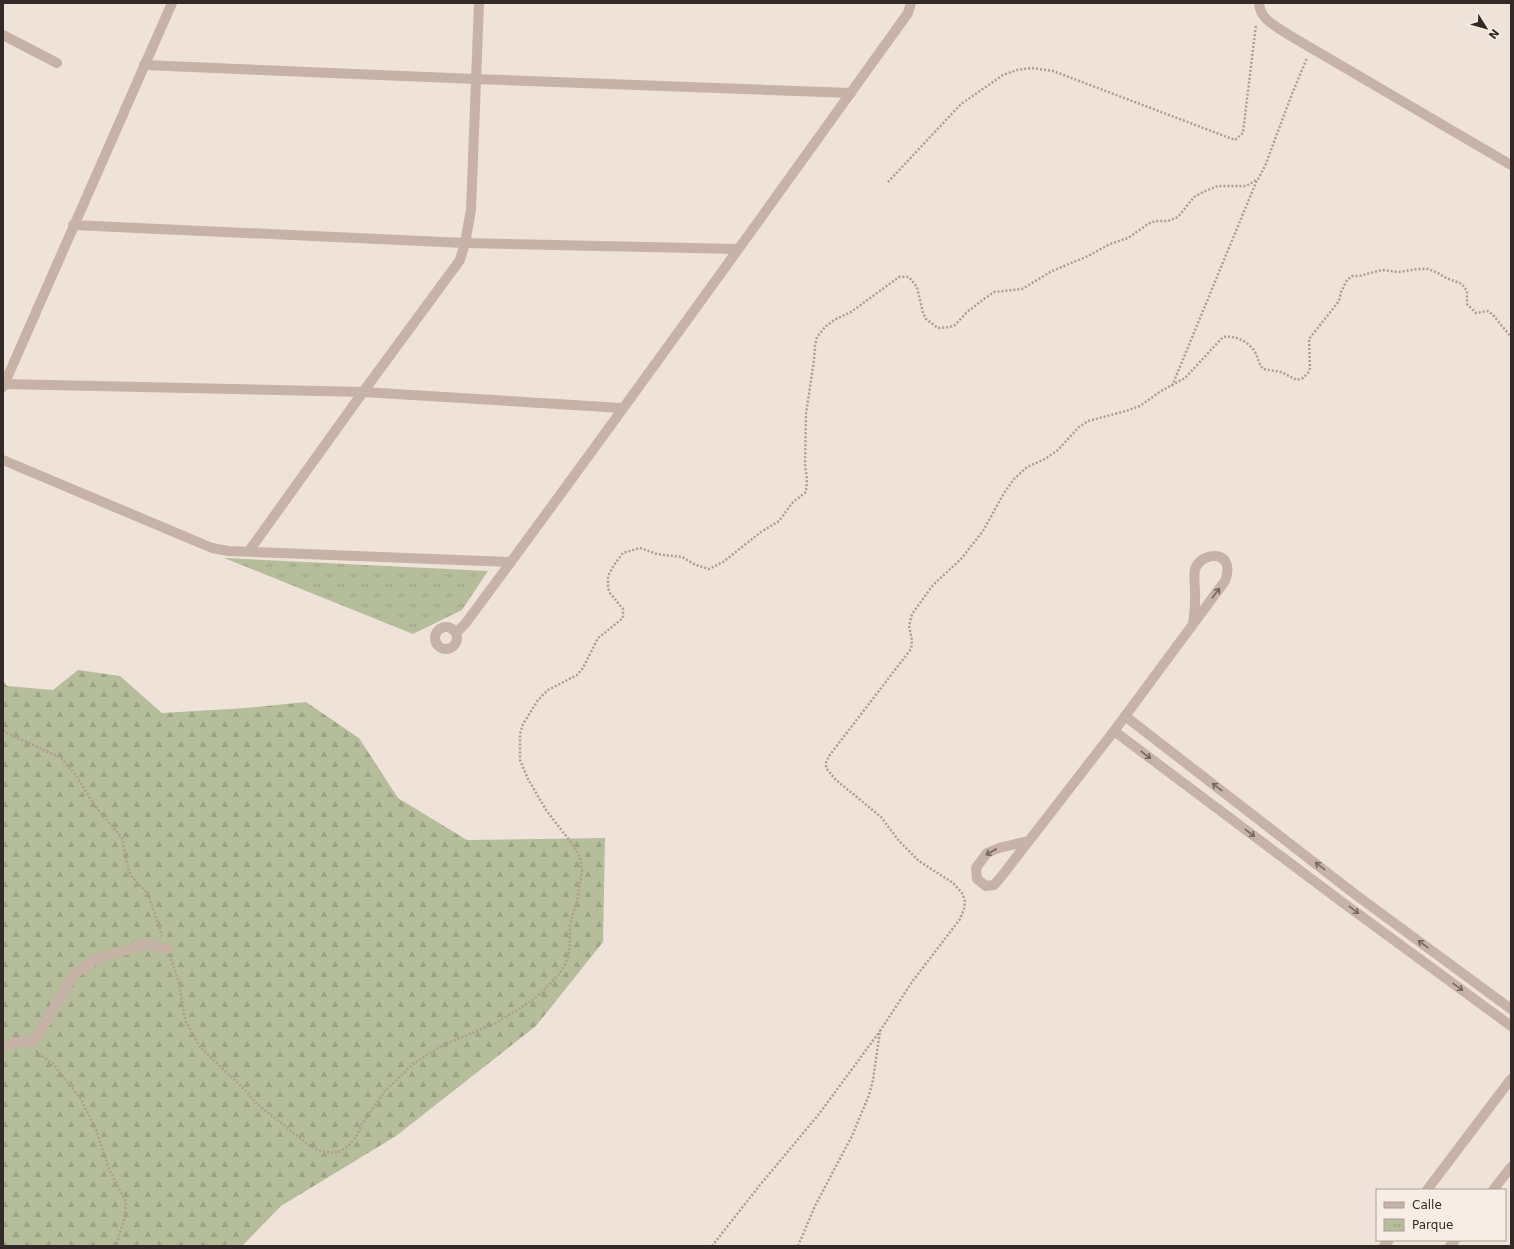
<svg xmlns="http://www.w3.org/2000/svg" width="1514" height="1249" font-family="'DejaVu Sans',sans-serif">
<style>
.forest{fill:url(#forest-firs)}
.park{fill:url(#park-tufts)}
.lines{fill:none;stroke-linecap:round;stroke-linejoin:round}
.path{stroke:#b29c90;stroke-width:2.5;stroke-dasharray:2 2;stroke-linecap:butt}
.minor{stroke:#c6b2a6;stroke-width:10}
.oneway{stroke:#756760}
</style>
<defs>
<pattern id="forest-firs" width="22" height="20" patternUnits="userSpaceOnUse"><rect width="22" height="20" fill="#b5bd9a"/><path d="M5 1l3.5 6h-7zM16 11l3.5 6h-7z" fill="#9ca285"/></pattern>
<pattern id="park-tufts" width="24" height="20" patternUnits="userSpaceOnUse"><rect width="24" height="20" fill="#b5bd9a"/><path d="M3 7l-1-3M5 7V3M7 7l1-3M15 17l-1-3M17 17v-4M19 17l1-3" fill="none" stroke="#9ca285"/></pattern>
</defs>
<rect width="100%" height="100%" fill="#efe3d9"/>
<path class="forest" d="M 78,670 L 120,676 L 162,713 L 246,708 L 306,702 L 359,738 L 398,798 L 467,840 L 605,838 L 603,942 L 536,1026 L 396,1136 L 281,1206 L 242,1246 L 3,1246 L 3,681 L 7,686 L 53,690 Z"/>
<path class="park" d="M 224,558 L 488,571 L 462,610 L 413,634 Z"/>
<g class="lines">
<g class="path">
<path d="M 888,182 L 961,104 L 1003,75 L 1017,70 L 1032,68 L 1053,71 L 1235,140 L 1243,133 L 1256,24"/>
<path d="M 1172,386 L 1257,180"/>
<path d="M 3,731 L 61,758 L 77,777 L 95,806 L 122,838 L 128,868 L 131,876 L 148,894 L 162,936"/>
<path d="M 171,959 L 179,982 L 185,1020 L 200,1047 L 244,1089 L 257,1104 L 309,1145 L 318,1150 L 331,1153 L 339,1152 L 348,1146 L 356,1137 L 362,1124 L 385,1091 L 413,1064 L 441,1046 L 496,1023 L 530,1002 L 541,993 L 560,973 L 565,965 L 568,957 L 570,944 L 570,924 L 577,901 L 582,871 L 581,863 L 579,855 L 573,845 L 546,810 L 528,779 L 520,760 L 520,734 L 523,724 L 538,700 L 548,690 L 577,675 L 583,668 L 598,638 L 623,618 L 623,609 L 610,593 L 608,588 L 608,576 L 614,565 L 623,553 L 640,548 L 657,554 L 682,557 L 696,565 L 709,569 L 723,562 L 761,532 L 779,521 L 793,502 L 806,492 L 807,479 L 805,465 L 806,414 L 814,360 L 815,346 L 817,337 L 825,327 L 834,320 L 851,312 L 899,277 L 909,277 L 917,287 L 923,313 L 926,319 L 938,328 L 950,327 L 955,325 L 967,312 L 984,299 L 994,292 L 1022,289 L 1052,271 L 1088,256 L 1110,244 L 1128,238 L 1148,224 L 1155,221 L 1168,221 L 1178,217 L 1194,197 L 1203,192 L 1218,186 L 1246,186 L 1258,179 L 1265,166 L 1292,94 L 1307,58"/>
<path d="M 36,1051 L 53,1064 L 81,1099 L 97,1132 L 109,1169 L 126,1202 L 125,1217 L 116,1246"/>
<path d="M 712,1246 L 760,1185 L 819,1114 L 880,1031"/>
<path d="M 798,1246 L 815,1206 L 852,1136 L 869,1095 L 873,1080 L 880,1031 L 912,982 L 960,919 L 964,909 L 965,901 L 962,893 L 953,883 L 919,861 L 899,841 L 881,817 L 836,780 L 826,768 L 826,763 L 829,756 L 911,649 L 912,640 L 909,626 L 912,614 L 933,585 L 961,559 L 983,531 L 1004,493 L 1014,479 L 1027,467 L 1045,459 L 1058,450 L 1079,427 L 1088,421 L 1126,411 L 1140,406 L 1161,391 L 1185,378 L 1223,337 C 1235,335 1248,341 1255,352 C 1258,358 1259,364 1263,369 L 1281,372 L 1297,380 L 1303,378 L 1308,373 L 1310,368 L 1309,339 L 1339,301 L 1341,292 L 1347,280 L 1352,276 L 1359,276 L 1382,270 L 1399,272 L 1418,269 L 1428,269 L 1438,273 L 1444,277 L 1462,284 L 1467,291 L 1467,304 L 1476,313 L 1488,311 L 1493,315 L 1511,337"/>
</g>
<g class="minor">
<path d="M 1259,3 C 1260,20 1276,26 1289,35 L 1511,165"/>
<path d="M 3,35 L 57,63"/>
<path d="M 144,65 L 475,79 L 851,93"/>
<path d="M 73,225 L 465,243 L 738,249"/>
<path d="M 4,384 L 363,392 L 622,408"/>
<path d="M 3,387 L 172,3"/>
<path d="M 3,460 L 212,548 L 228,551 L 511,562"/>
<path d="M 249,551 L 363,392 L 460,260 L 465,243 L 471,210 L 479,3"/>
<circle cx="446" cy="638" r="11"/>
<path d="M 456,633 L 465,624 C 615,422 761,218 908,13 L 911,3"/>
<path d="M 1125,716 L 1356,895 L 1511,1009"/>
<path d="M 1114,731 L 1342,902 L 1511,1026"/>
<path d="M 1028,841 L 999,848 L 987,853 L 976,868 L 977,879 L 986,886 L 994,885 L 1001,877 L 1114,731 L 1225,581 C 1237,550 1202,550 1195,569 C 1193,576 1196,592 1195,600 C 1195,608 1194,616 1193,624"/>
<path d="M 3,1047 L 17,1042 L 31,1042 L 38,1035 L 74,974 L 96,959 L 147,944 L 167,949"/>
<path d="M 1427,1190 L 1511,1079"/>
<path d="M 1493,1190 L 1511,1167"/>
<path d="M 1384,1246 L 1389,1240"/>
<path d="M 1450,1246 L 1455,1240"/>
</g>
</g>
<defs><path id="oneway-shaft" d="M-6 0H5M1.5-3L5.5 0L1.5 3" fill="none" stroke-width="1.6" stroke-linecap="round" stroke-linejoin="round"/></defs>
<g class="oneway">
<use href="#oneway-shaft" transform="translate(1216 593) rotate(-53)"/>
<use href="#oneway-shaft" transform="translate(1146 755) rotate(37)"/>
<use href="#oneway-shaft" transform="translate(1217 787) rotate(-142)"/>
<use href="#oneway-shaft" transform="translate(1250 833) rotate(37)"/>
<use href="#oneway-shaft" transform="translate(991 852) rotate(150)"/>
<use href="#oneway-shaft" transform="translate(1320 866) rotate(-142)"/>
<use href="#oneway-shaft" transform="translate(1354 910) rotate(36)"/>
<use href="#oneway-shaft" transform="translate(1423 944) rotate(-143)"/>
<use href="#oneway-shaft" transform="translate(1458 987) rotate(36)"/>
</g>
<rect width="1514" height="1249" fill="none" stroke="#332926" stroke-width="8"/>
<rect x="1376" y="1189" width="130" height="52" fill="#f8ede5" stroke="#a99f99"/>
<rect x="1384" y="1202" width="20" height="6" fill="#c6b2a6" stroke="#a99f99"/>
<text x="1412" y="1209" font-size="12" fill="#332926">Calle</text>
<rect x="1384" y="1219" width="20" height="12" fill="url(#park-tufts)" stroke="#a99f99"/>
<text x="1412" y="1229" font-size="12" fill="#332926">Parque</text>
<g transform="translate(1486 28) rotate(127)" stroke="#f8ede5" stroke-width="3" paint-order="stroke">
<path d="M0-3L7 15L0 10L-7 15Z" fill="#332926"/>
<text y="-6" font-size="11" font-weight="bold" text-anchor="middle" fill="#332926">N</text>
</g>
</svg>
